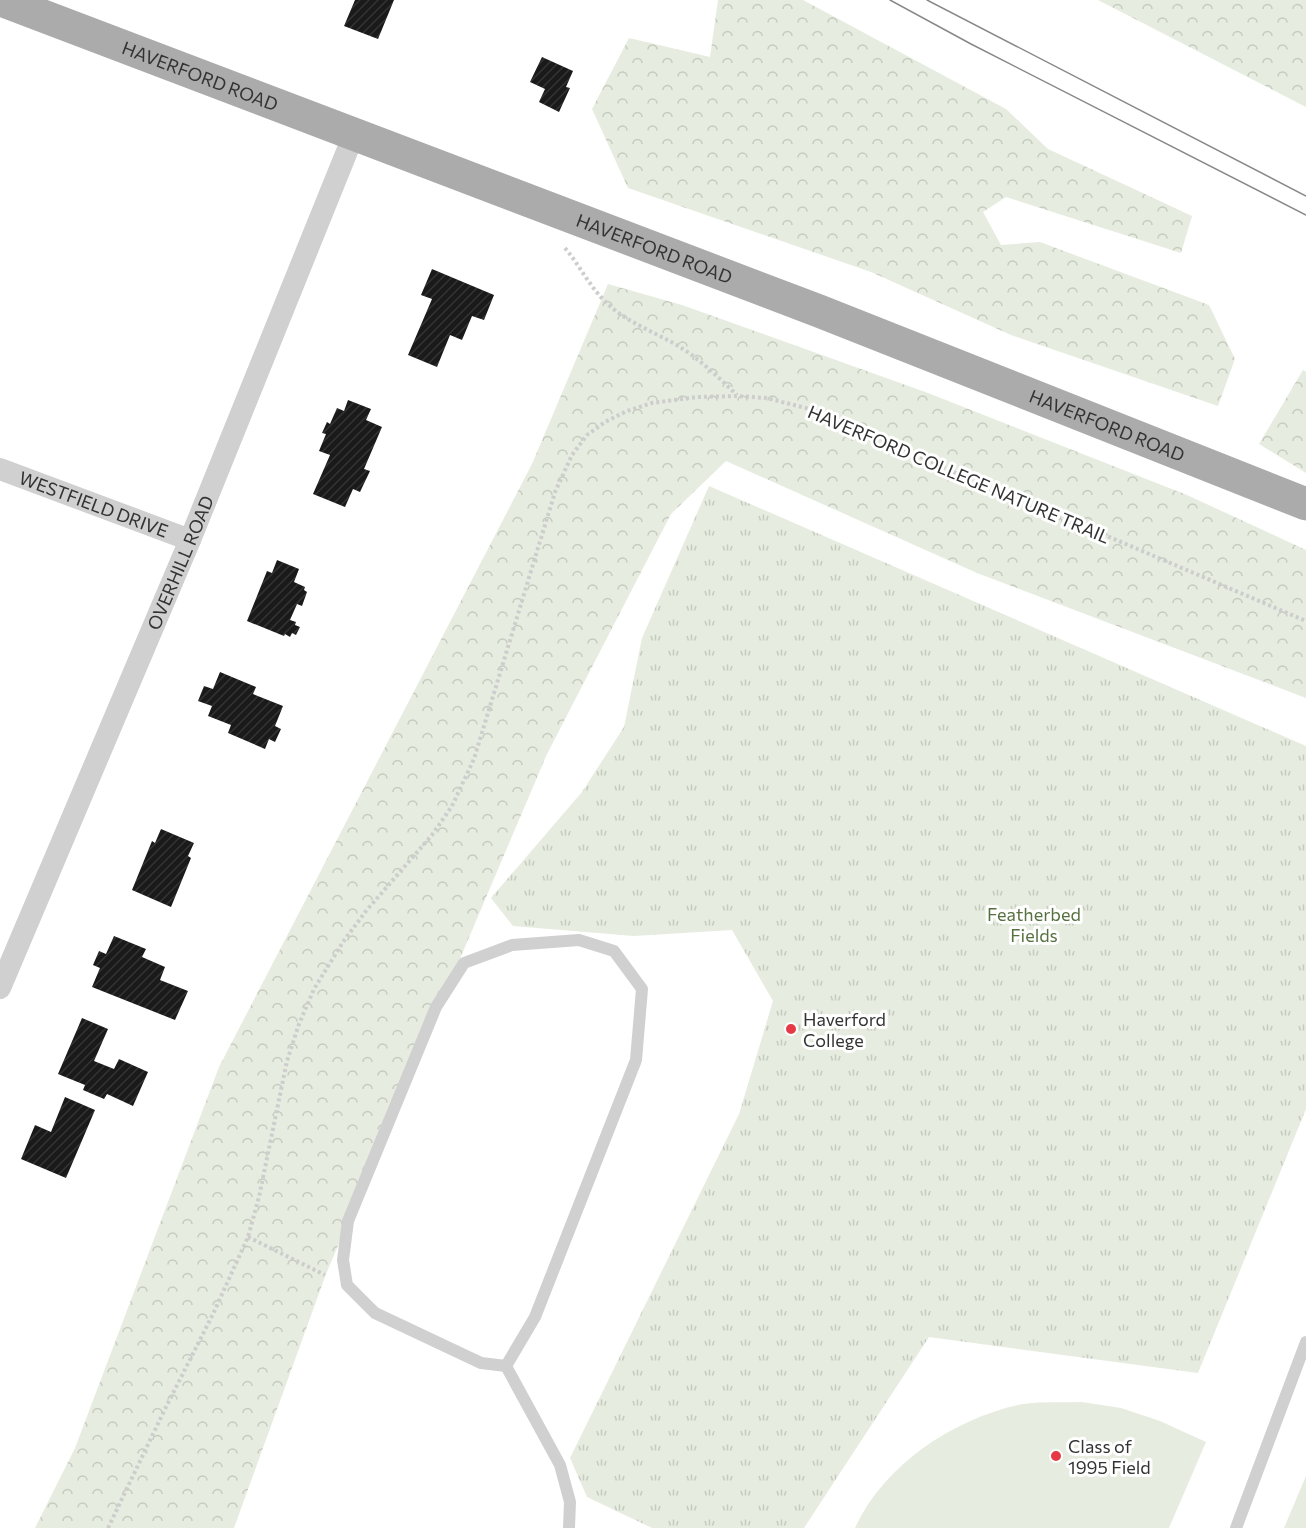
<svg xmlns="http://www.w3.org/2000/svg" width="1306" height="1528" font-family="Commissioner,sans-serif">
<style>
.grass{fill:#e6ecdf}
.forest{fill:url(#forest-crowns)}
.park{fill:url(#park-tufts)}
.building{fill:url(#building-hatch)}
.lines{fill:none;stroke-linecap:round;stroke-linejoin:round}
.path{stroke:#cdcdcd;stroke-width:4;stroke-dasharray:3 3;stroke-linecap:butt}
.service{stroke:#d0d0d0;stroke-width:12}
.minor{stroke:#d0d0d0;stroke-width:22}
.primary{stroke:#ababab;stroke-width:33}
.tram{stroke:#888;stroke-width:1.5}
.poi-dot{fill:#e63946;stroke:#fff;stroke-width:2}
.labels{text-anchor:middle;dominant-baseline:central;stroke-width:6;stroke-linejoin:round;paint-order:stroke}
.street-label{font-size:18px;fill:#333;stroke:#fff}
.park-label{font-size:18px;fill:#56703f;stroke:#fff}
.poi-label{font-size:18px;fill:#333;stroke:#fff;text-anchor:start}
</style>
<defs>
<pattern id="forest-crowns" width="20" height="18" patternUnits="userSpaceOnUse" patternTransform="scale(1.5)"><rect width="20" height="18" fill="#e6ecdf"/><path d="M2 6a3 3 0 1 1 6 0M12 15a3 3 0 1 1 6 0" fill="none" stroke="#c6cbc0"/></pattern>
<pattern id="park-tufts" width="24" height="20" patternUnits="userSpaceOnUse" patternTransform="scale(1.5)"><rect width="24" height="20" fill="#e6ecdf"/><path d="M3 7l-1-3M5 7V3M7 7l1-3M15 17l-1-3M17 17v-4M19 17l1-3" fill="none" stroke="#c6cbc0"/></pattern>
<pattern id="building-hatch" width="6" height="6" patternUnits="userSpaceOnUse" patternTransform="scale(1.5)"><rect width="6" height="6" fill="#1a1a1a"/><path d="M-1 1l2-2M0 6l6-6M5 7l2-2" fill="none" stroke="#333"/></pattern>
</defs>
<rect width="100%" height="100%" fill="#fff"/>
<g class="grass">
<path d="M 1082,1402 L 1121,1408 L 1160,1421 L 1206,1442 L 1169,1528 L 855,1528 C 884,1465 952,1420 1018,1405 C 1038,1401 1061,1403 1082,1402 Z"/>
<path d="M 1306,1476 L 1306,1528 L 1284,1528 Z"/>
</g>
<g class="forest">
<path d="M 718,0 L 803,0 L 1006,109 L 1048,149 L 1192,216 L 1181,253 L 1006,197 L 983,212 L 1001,245 L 1040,242 L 1209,305 L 1235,359 L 1218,406 L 1011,335 L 871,272 L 628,188 L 592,109 L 629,38 L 710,57 Z"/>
<path d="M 1098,0 L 1306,0 L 1306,107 Z"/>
<path d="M 608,284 L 682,305 L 928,393 L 1187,495 L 1306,550 L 1306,698 L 977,573 L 726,461 L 671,514 L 547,754 L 326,1274 L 234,1528 L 35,1528 L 75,1448 L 219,1067 L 532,464 Z"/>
<path d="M 1303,370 L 1306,372 L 1306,473 L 1259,444 Z"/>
</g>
<path class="park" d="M 709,486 L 1306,746 L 1306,1109 L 1198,1373 L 929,1337 L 804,1528 L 652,1528 L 587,1497 L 570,1458 L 739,1114 L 773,1001 L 732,930 L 634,936 L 513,926 L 491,898 L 582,792 L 624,727 L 642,638 Z"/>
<g class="building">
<path d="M 355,0 L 394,0 L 378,39 L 344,26 Z"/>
<path d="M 542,57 L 573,71 L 566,87 L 570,88 L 559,112 L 539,102 L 545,89 L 530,82 Z"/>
<path d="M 432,269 L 494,295 L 484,320 L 472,316 L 462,340 L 450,335 L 437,367 L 408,355 L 432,299 L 421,295 Z"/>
<path d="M 348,400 L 371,409 L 366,420 L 382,427 L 364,469 L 370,471 L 360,492 L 353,489 L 345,507 L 313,494 L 330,455 L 319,451 L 326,434 L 322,433 L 327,422 L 330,424 L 337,408 L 344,411 Z"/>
<path d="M 277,560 L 299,569 L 294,582 L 305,587 L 304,590 L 307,592 L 302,606 L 297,604 L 290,620 L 296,622 L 295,625 L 300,627 L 296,635 L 292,633 L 290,637 L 285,634 L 284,636 L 247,621 L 267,571 L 272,573 Z"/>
<path d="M 220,672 L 256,687 L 253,694 L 283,706 L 275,726 L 281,729 L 275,742 L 269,739 L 265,749 L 228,733 L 231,725 L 208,716 L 212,706 L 198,701 L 204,686 L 213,689 Z"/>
<path d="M 161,829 L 194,843 L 188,856 L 191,858 L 171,907 L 132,890 L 152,841 L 155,843 Z"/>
<path d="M 114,936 L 146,949 L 142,957 L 165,967 L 160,980 L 188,991 L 175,1020 L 92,987 L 100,968 L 93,965 L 99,951 L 106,954 Z"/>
<path d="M 82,1018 L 108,1029 L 94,1061 L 114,1069 L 119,1059 L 148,1072 L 133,1106 L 107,1094 L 104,1099 L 83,1090 L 85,1085 L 58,1074 Z"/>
<path d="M 65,1097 L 95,1110 L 66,1178 L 21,1159 L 35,1125 L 51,1132 Z"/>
</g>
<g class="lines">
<g class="path">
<path d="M 565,248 C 581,267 591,290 611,307 C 632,325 660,334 683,349 C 703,362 720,379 737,395"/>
<path d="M 248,1237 L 325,1275"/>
<path d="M 108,1528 L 165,1409 L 213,1314 L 248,1237 L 259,1197 L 287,1061 L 299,1024 L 314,989 L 343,942 L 366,911 L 432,835 L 452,806 L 474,759 L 555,492 L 572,455 L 587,435 L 605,422 L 627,411 L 652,403 L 697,397 L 737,396 L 766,398 L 806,408 L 864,430 L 1019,503 L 1107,536 L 1306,621"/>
</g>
<g class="service">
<path d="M 579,940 L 614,951 L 642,989 L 636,1060 L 535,1317 L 506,1366 L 481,1363 L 375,1313 L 347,1285 L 343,1260 L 348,1221 L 436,1007 L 464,963 L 512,945 Z"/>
<path d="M 506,1366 L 560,1465 L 570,1502 L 569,1528"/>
<path d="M 1236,1528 L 1306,1342"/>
</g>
<g class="minor">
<path id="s1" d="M 0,469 L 190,540"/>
<path id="s2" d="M 0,988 L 190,540 L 354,134"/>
</g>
<path class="primary" id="s3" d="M 1,0 L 819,311 L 1306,504"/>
<g class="tram">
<path d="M 890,0 L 971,44 L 1306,215"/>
<path d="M 927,0 L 1306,196"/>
</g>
</g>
<g class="poi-dot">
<circle cx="791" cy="1029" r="6"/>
<circle cx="1056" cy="1456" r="6"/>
</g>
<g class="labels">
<g class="street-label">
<text stroke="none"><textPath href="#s3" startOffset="213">HAVERFORD ROAD</textPath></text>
<text stroke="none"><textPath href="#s3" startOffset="699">HAVERFORD ROAD</textPath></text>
<text stroke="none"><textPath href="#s3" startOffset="1185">HAVERFORD ROAD</textPath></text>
<text transform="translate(959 474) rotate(23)">HAVERFORD COLLEGE NATURE TRAIL</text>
<text stroke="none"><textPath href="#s1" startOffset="100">WESTFIELD DRIVE</textPath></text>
<text stroke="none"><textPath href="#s2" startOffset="462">OVERHILL ROAD</textPath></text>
</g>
<g class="park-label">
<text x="1034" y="914">Featherbed<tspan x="1034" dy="21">Fields</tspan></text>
</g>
<g class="poi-label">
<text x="803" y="1019">Haverford<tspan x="803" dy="21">College</tspan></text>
<text x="1068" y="1446">Class of<tspan x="1068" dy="21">1995 Field</tspan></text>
</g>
</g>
</svg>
